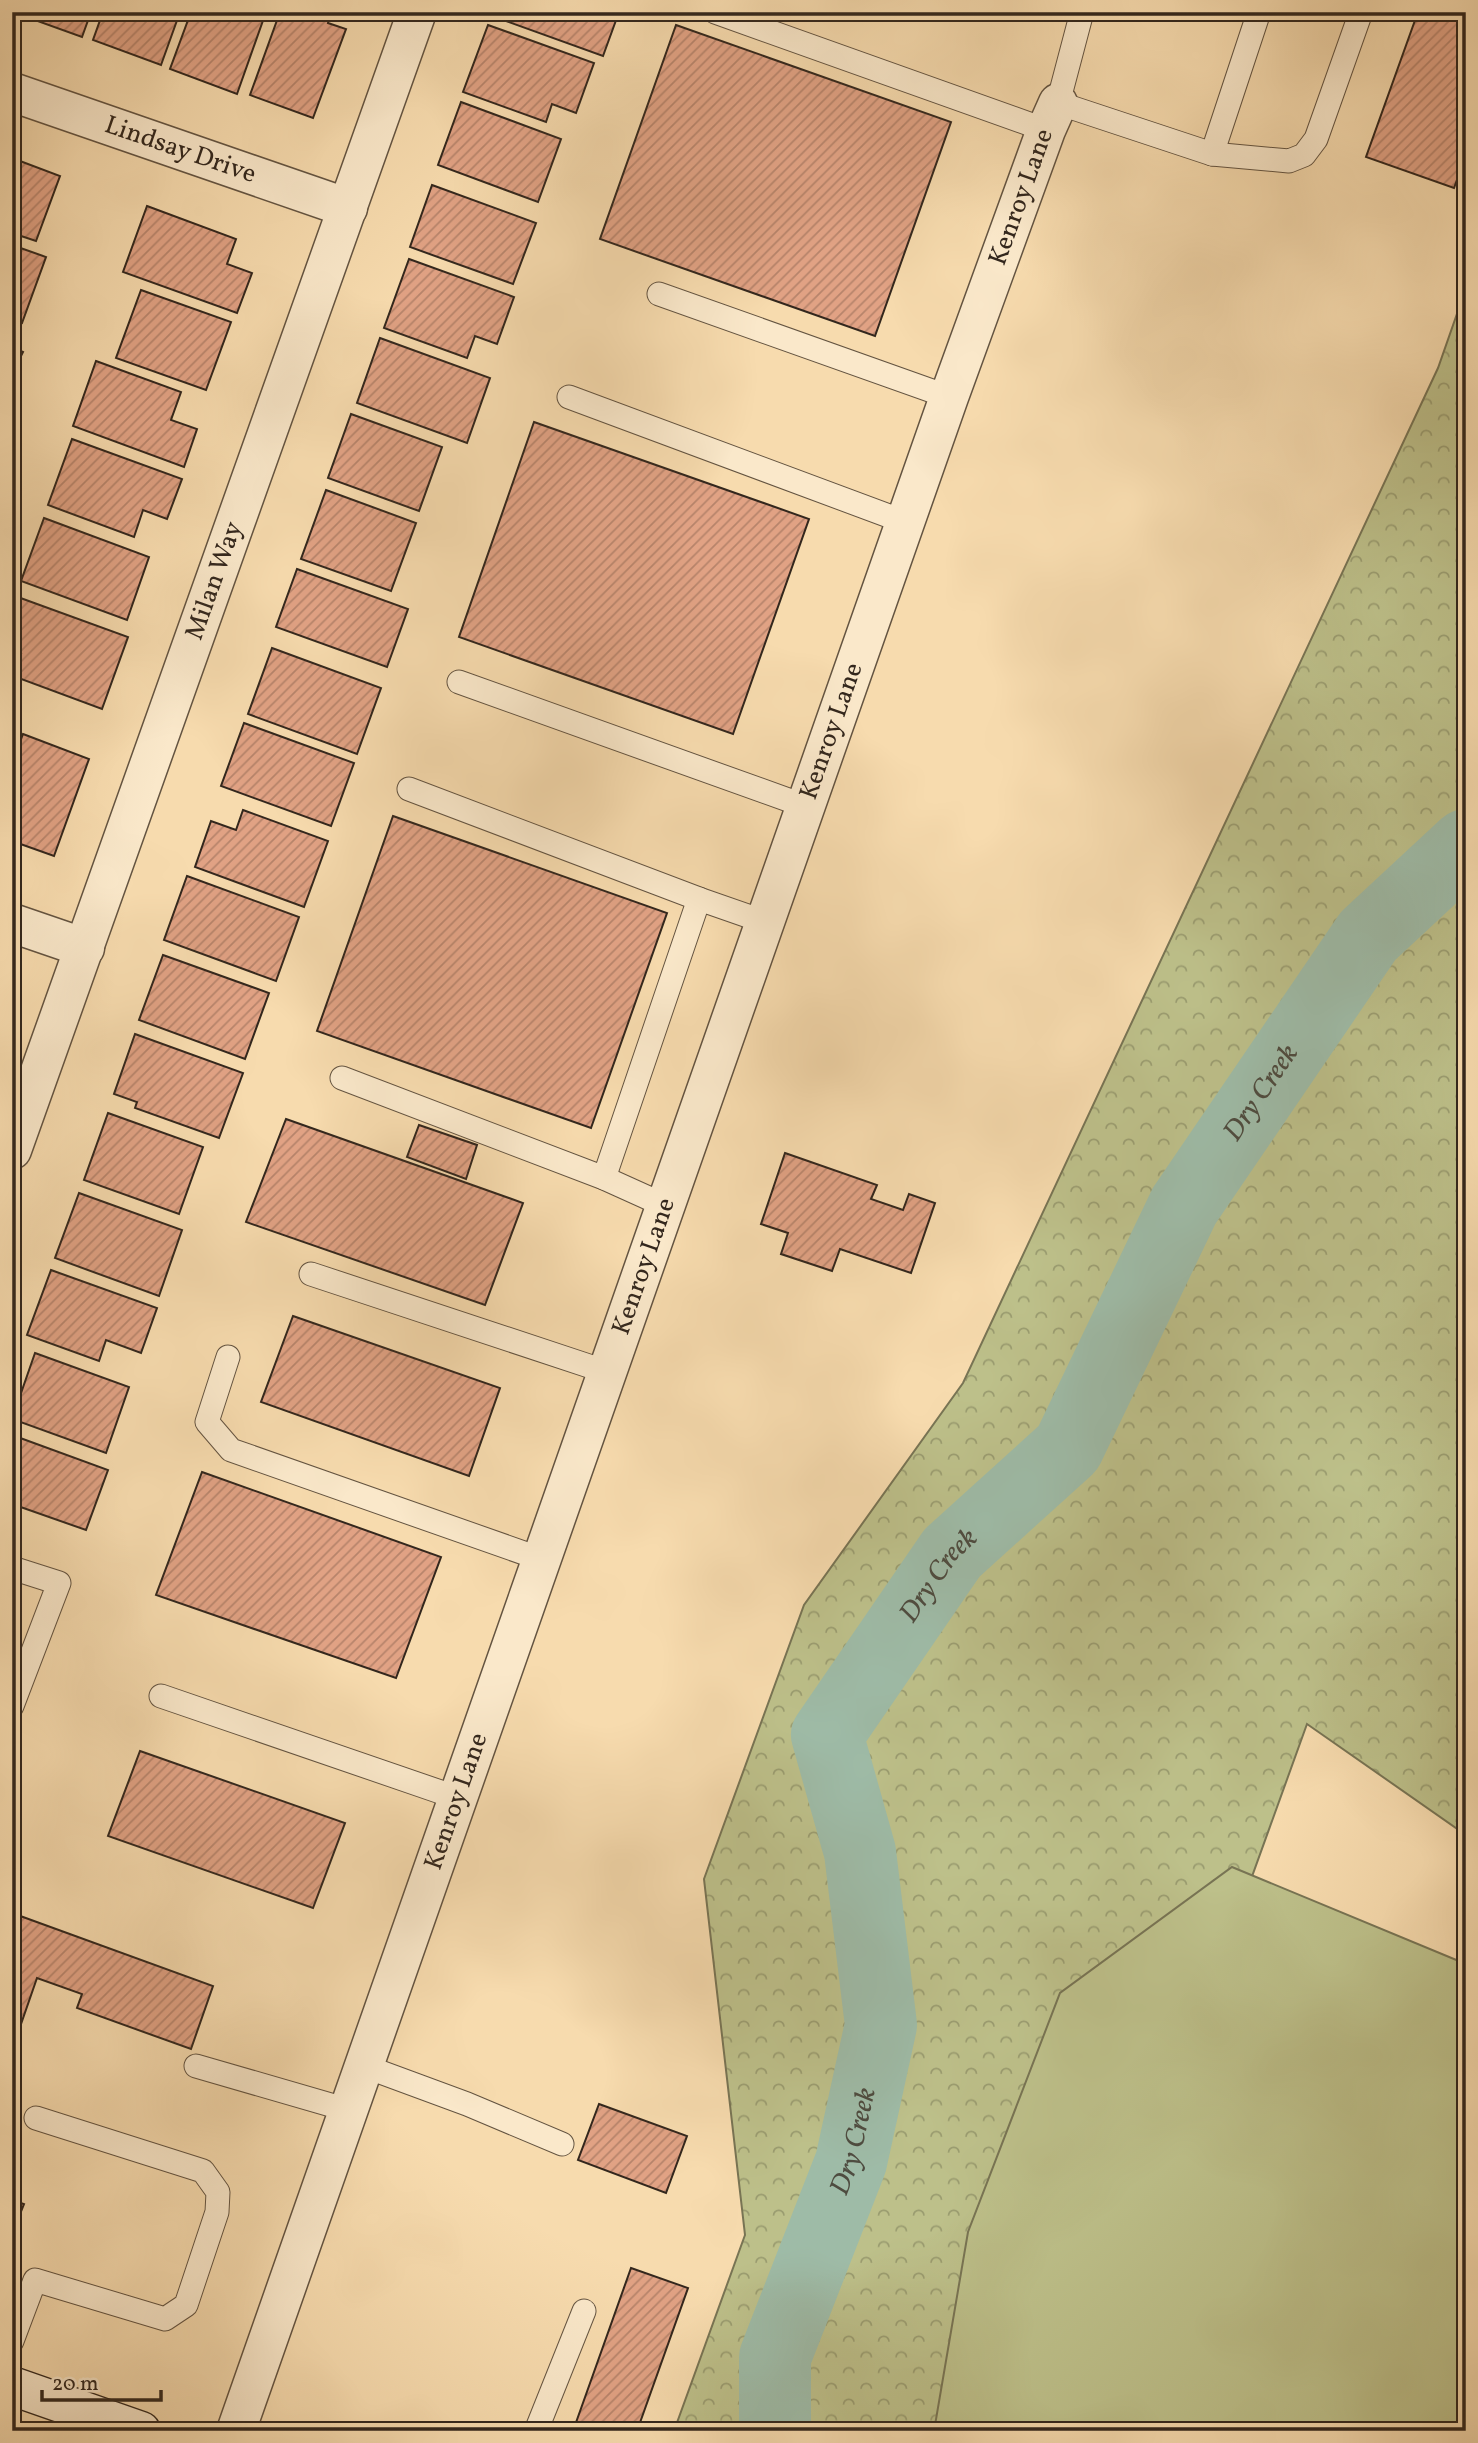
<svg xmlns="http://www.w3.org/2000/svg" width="1478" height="2443" font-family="Vollkorn,serif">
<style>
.forest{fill:url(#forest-crowns);stroke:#787454;stroke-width:2}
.garden{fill:#bdc08a;stroke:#787454;stroke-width:2}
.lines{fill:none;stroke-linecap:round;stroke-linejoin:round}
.river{stroke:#9ebba7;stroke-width:72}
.building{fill:url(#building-hatch);stroke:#33271d;stroke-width:2}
.service-casing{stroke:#645441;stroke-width:25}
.minor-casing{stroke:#645441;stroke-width:41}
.secondary-casing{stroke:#33271d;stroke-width:41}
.service{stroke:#fae8ca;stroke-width:23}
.minor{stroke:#fae8ca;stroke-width:38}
.secondary{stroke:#fae8ca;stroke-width:38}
.labels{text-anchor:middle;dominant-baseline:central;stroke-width:5;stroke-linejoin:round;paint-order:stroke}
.street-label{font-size:26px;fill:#33271d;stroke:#fae8ca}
.water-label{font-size:28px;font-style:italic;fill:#4e4c40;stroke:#fae8ca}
</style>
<defs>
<pattern id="forest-crowns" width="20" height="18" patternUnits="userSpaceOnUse" patternTransform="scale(1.75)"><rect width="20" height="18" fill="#bdc08a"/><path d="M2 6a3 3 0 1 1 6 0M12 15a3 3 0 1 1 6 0" fill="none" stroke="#9a9c70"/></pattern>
<pattern id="building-hatch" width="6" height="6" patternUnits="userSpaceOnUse" patternTransform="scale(1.75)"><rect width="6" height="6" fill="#e1a284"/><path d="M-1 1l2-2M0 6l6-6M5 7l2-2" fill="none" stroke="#b7846b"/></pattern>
</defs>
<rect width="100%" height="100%" fill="#f7dbae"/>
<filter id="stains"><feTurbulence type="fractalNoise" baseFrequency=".00286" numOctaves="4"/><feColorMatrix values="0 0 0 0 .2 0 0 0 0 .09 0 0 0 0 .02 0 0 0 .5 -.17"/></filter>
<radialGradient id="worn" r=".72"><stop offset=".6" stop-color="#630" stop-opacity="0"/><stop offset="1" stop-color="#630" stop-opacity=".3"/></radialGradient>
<path class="forest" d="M 1466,288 L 1466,1835 L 1307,1724 L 1052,2431 L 674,2431 L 745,2235 L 704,1879 L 804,1605 L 963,1383 L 1438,368 Z"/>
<path class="garden" d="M 1232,1867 L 1466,1964 L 1466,2431 L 934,2431 L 968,2232 L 1060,1993 Z"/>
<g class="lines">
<path class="river" id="s1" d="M 775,2431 L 775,2357 L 851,2162 L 881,2025 L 860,1852 L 827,1735 L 952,1553 L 1068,1448 L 1184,1206 L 1368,936 L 1466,845"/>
</g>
<g class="building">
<path d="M 19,12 L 91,12 L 82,37 L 18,14 Z"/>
<path d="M 103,12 L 180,12 L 161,65 L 93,40 Z"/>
<path d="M 191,12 L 266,12 L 237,94 L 170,69 Z"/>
<path d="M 280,12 L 331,12 L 328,23 L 346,29 L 313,118 L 250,95 Z"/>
<path d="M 494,12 L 619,12 L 603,56 L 492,16 Z"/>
<path d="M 1418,12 L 1466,12 L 1466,155 L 1454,188 L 1366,157 Z"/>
<path d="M 488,25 L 594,63 L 576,113 L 552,104 L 546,122 L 463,92 Z"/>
<path d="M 676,25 L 951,122 L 875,336 L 600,239 Z"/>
<path d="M 461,102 L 561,139 L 538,202 L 438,165 Z"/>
<path d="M 12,158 L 60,176 L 36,241 L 12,233 Z"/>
<path d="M 432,185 L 536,223 L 513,284 L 410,247 Z"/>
<path d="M 147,206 L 236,239 L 227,264 L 252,273 L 237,313 L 123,272 Z"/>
<path d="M 12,245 L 46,257 L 22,323 L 12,320 Z"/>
<path d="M 409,259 L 514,297 L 497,344 L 475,336 L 467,358 L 384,328 Z"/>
<path d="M 141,290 L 231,322 L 206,390 L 116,358 Z"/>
<path d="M 380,338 L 490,378 L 467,443 L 357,403 Z"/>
<path d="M 12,347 L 23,352 L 12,374 Z"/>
<path d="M 96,361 L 181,392 L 171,420 L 197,429 L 184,467 L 73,426 Z"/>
<path d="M 351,414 L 442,447 L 419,511 L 328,478 Z"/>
<path d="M 534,422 L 809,519 L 733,734 L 459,637 Z"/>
<path d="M 72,439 L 182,479 L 167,519 L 143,510 L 134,537 L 48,505 Z"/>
<path d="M 326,490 L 416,523 L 391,591 L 301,559 Z"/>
<path d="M 44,518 L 149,557 L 127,620 L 21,581 Z"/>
<path d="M 297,569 L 408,609 L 387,667 L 276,627 Z"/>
<path d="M 15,596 L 128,637 L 102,709 L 13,676 L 21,654 L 12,651 L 12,602 Z"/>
<path d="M 272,648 L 381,688 L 357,754 L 248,714 Z"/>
<path d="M 244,723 L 354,763 L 331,826 L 221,786 Z"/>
<path d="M 23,734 L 89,759 L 54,856 L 12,841 L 12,763 Z"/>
<path d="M 243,810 L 328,841 L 304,907 L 195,867 L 211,821 L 236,830 Z"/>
<path d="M 393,816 L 667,913 L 591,1128 L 317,1031 Z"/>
<path d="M 187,876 L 299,917 L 276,981 L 164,940 Z"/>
<path d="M 163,955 L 269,993 L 245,1059 L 139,1020 Z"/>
<path d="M 135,1034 L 243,1073 L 219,1138 L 135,1108 L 137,1102 L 114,1094 Z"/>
<path d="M 108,1113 L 203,1147 L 179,1214 L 84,1180 Z"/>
<path d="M 286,1119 L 523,1203 L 485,1305 L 246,1222 Z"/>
<path d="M 419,1125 L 477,1145 L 466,1179 L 407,1157 Z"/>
<path d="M 785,1153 L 877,1185 L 871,1199 L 903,1210 L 909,1194 L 935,1203 L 911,1273 L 840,1249 L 832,1271 L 781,1254 L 788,1233 L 761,1224 Z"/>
<path d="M 79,1193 L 182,1230 L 159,1296 L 55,1258 Z"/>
<path d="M 51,1270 L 157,1308 L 141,1353 L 106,1340 L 99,1361 L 27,1335 Z"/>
<path d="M 293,1316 L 500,1388 L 469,1476 L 261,1402 Z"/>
<path d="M 35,1353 L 129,1387 L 106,1453 L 12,1419 Z"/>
<path d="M 12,1435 L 108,1470 L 86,1530 L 12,1504 Z"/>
<path d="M 202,1472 L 441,1557 L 396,1678 L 156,1595 Z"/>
<path d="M 140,1751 L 345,1823 L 313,1908 L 108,1836 Z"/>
<path d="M 12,1913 L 213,1986 L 191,2049 L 77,2008 L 82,1994 L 37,1978 L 12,2050 Z"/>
<path d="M 599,2104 L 687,2136 L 666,2193 L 578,2160 Z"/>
<path d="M 12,2159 L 20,2162 L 12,2183 Z"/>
<path d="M 12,2200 L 24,2204 L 12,2234 Z"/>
<path d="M 631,2268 L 688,2288 L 637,2431 L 573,2431 Z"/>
</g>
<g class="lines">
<defs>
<g id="service">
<path d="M 715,12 L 1046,130"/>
<path d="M 1082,12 L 1058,103 L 1212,154 L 1289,161 L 1304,155 L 1316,139 L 1361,12"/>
<path d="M 1212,154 L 1259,12"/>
<path d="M 659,294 L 949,397"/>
<path d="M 569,397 L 905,522"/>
<path d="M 459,682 L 805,806"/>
<path d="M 409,789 L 699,899"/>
<path d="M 342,1078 L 604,1178 L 666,1206"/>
<path d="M 604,1178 L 699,899 L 765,922"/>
<path d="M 311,1274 L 607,1372"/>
<path d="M 228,1357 L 207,1422 L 231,1450 L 541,1559"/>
<path d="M 12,1568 L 59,1583 L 12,1706"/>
<path d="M 161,1696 L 458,1798"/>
<path d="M 196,2066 L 348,2110"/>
<path d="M 364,2066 L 467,2104 L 562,2144"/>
<path d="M 12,2341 L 35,2280 L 165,2319 L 186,2305 L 217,2212 L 218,2192 L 203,2171 L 36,2118"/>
<path d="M 536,2431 L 584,2311"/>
</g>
<g id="minor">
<path id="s2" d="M 12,92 L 348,208"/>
<path d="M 12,923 L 85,948"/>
<path id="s3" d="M 12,1150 L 417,12"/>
<path id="s4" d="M 236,2431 L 949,397 L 1046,130 L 1058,103"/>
</g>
<path id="secondary" d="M 12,2386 L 141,2431"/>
</defs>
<use href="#service" class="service-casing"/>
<use href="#minor" class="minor-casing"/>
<use href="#secondary" class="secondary-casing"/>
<use href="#service" class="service"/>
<use href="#minor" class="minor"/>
<use href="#secondary" class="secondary"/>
</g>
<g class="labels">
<g class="street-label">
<text stroke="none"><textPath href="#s2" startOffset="178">Lindsay Drive</textPath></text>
<text stroke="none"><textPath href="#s4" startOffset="2368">Kenroy Lane</textPath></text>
<text stroke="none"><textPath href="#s3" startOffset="604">Milan Way</textPath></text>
<text stroke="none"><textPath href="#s4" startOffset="1801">Kenroy Lane</textPath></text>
<text stroke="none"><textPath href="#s4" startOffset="1234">Kenroy Lane</textPath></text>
<text stroke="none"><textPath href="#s4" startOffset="667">Kenroy Lane</textPath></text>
</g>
<g class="water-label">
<text stroke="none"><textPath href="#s1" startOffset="1502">Dry Creek</textPath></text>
<text stroke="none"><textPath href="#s1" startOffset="914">Dry Creek</textPath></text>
<text stroke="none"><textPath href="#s1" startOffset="304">Dry Creek</textPath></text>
</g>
</g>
<rect width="1478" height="2443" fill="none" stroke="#f7dbae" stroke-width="42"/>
<rect x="14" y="14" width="1450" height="2415" fill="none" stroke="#33271d" stroke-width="3.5"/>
<rect x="21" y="21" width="1436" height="2401" fill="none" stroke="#33271d" stroke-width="2"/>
<path d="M42 2390v10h119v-10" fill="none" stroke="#33271d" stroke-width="3.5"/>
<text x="52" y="2390" font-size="21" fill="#33271d" stroke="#fae8ca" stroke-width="5" paint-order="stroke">20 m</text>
<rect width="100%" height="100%" filter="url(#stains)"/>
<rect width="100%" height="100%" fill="url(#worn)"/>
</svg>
